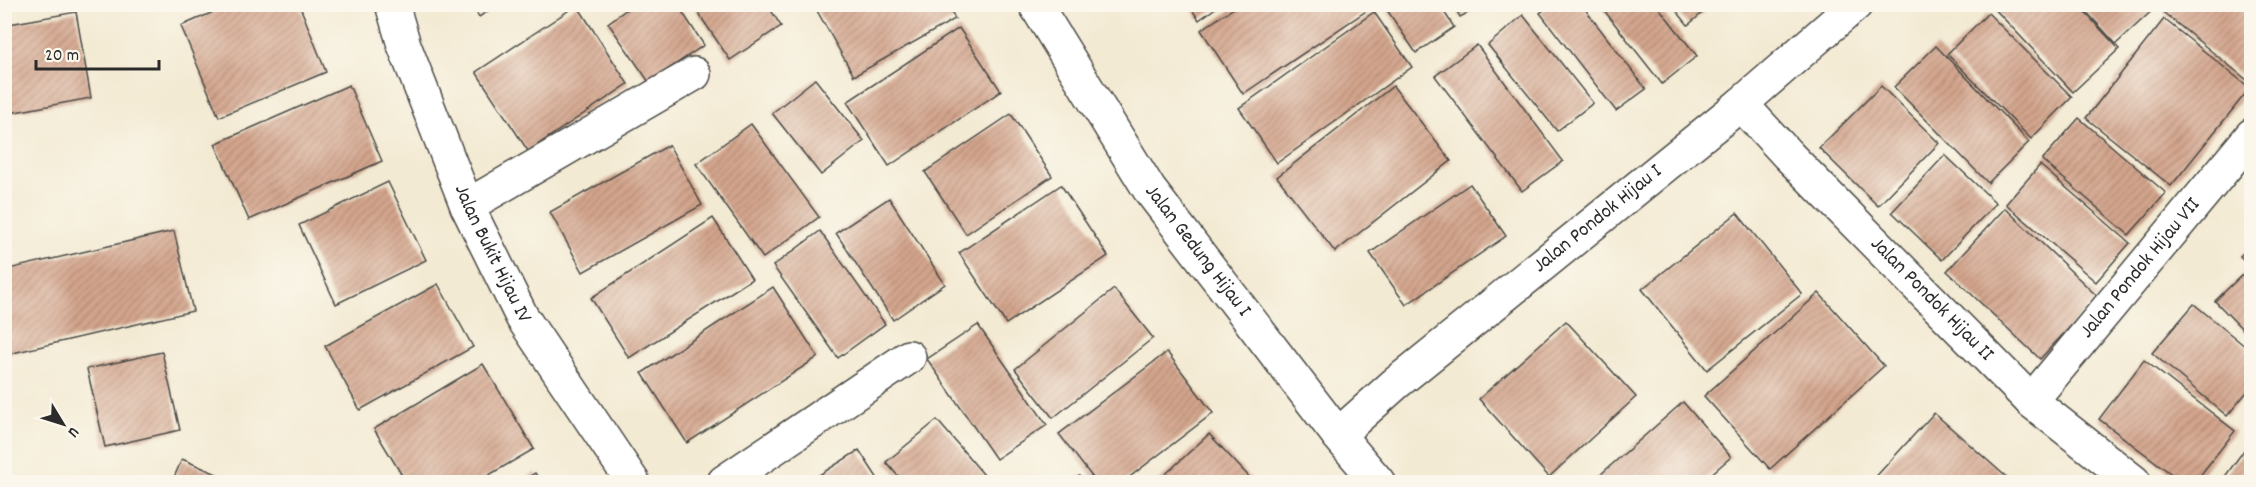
<svg xmlns="http://www.w3.org/2000/svg" width="2256" height="487" font-family="Dekko,sans-serif">
<style>
.building{fill:url(#building-hatch)}
.lines{fill:none;stroke-linecap:round;stroke-linejoin:round}
.minor-casing{stroke:#494844;stroke-width:36}
.minor{stroke:#fff;stroke-width:33}
.labels{text-anchor:middle;dominant-baseline:central;stroke-width:6;stroke-linejoin:round;paint-order:stroke}
.street-label{font-size:21px;fill:#2b2b2b;stroke:#fbf7ec}
</style>
<defs>
<pattern id="building-hatch" width="6" height="6" patternUnits="userSpaceOnUse" patternTransform="scale(1.5)"><rect width="6" height="6" fill="#d4a58d"/><path d="M-1 1l2-2M0 6l6-6M5 7l2-2" fill="none" stroke="#ac8773"/></pattern>
</defs>
<rect width="100%" height="100%" fill="#fbf7ec"/>
<filter id="ink" filterUnits="userSpaceOnUse"><feTurbulence type="fractalNoise" baseFrequency=".0167" numOctaves="2"/><feDisplacementMap in="SourceGraphic" scale="12" xChannelSelector="R" yChannelSelector="G"/><feConvolveMatrix kernelMatrix="1 2 1 2 8 2 1 2 1" color-interpolation-filters="sRGB"/></filter>
<filter id="wash" filterUnits="userSpaceOnUse"><feTurbulence type="fractalNoise" baseFrequency=".008" numOctaves="4" result="noise"/><feDisplacementMap in="SourceGraphic" scale="24" xChannelSelector="R" yChannelSelector="G"/><feGaussianBlur stdDeviation="1.35" result="paint"/><feColorMatrix in="noise" values="0 0 0 0 0 0 0 0 0 0 0 0 0 0 0 0 0 1.4 0 .05"/><feComposite in="paint" operator="in"/></filter>
<g filter="url(#wash)">
<rect width="100%" height="100%" fill="#f3ead3"/>
<g id="blocks">
<g class="building">
<path d="M 232,4 L 299,4 L 326,72 L 219,117 L 181,26 Z"/>
<path d="M 471,4 L 499,4 L 479,17 Z"/>
<path d="M 634,4 L 677,4 L 704,45 L 649,82 L 608,23 Z"/>
<path d="M 692,4 L 767,4 L 781,26 L 730,60 Z"/>
<path d="M 823,4 L 948,4 L 955,19 L 854,76 L 816,9 Z"/>
<path d="M 1188,4 L 1221,4 L 1199,20 Z"/>
<path d="M 1240,4 L 1362,4 L 1366,11 L 1243,94 L 1201,30 Z"/>
<path d="M 1383,4 L 1439,4 L 1454,27 L 1416,53 Z"/>
<path d="M 1453,4 L 1485,4 L 1460,17 Z"/>
<path d="M 1552,4 L 1581,4 L 1646,89 L 1616,111 L 1540,13 Z"/>
<path d="M 1599,4 L 1656,4 L 1697,56 L 1662,84 Z"/>
<path d="M 1671,4 L 1713,4 L 1688,25 Z"/>
<path d="M 1990,4 L 2077,4 L 2119,49 L 2073,92 Z"/>
<path d="M 2171,4 L 2252,4 L 2252,84 L 2164,13 Z"/>
<path d="M 577,5 L 628,84 L 528,151 L 476,72 Z"/>
<path d="M 2080,5 L 2158,5 L 2116,44 Z"/>
<path d="M 76,12 L 91,98 L 4,114 L 4,25 Z"/>
<path d="M 1374,12 L 1412,67 L 1277,163 L 1239,108 Z"/>
<path d="M 1988,13 L 2072,97 L 2031,139 L 1947,54 Z"/>
<path d="M 1523,15 L 1593,103 L 1557,131 L 1488,45 Z"/>
<path d="M 2164,19 L 2250,88 L 2171,186 L 2086,118 Z"/>
<path d="M 959,28 L 1001,91 L 889,166 L 847,102 Z"/>
<path d="M 1477,45 L 1563,161 L 1522,191 L 1435,76 Z"/>
<path d="M 1936,46 L 2029,142 L 1988,183 L 1894,87 Z"/>
<path d="M 815,79 L 864,141 L 821,175 L 772,113 Z"/>
<path d="M 349,85 L 382,161 L 249,220 L 215,144 Z"/>
<path d="M 1393,86 L 1451,161 L 1335,252 L 1277,177 Z"/>
<path d="M 1881,86 L 1939,143 L 1878,206 L 1819,148 Z"/>
<path d="M 1011,114 L 1052,176 L 966,234 L 925,172 Z"/>
<path d="M 2079,118 L 2166,193 L 2129,235 L 2042,160 Z"/>
<path d="M 751,124 L 819,217 L 763,258 L 696,164 Z"/>
<path d="M 669,145 L 702,205 L 583,272 L 550,212 Z"/>
<path d="M 1945,155 L 1996,203 L 1942,260 L 1892,212 Z"/>
<path d="M 2040,165 L 2130,243 L 2096,282 L 2006,204 Z"/>
<path d="M 388,182 L 426,260 L 336,304 L 299,225 Z"/>
<path d="M 1470,184 L 1506,236 L 1406,305 L 1370,253 Z"/>
<path d="M 1061,185 L 1108,256 L 1006,324 L 959,253 Z"/>
<path d="M 889,198 L 945,284 L 893,320 L 836,233 Z"/>
<path d="M 2005,208 L 2098,297 L 2040,359 L 1947,271 Z"/>
<path d="M 1737,213 L 1802,294 L 1707,370 L 1642,289 Z"/>
<path d="M 713,218 L 752,279 L 629,358 L 591,298 Z"/>
<path d="M 174,231 L 193,311 L 4,355 L 4,270 Z"/>
<path d="M 820,231 L 885,324 L 838,358 L 773,266 Z"/>
<path d="M 2252,245 L 2252,268 L 2240,256 Z"/>
<path d="M 2247,270 L 2252,275 L 2252,339 L 2215,301 Z"/>
<path d="M 438,284 L 473,347 L 360,410 L 325,346 Z"/>
<path d="M 773,287 L 818,357 L 687,443 L 642,373 Z"/>
<path d="M 1114,289 L 1153,338 L 1053,418 L 1015,369 Z"/>
<path d="M 1819,293 L 1884,366 L 1770,469 L 1704,396 Z"/>
<path d="M 2194,304 L 2252,352 L 2252,386 L 2227,416 L 2152,353 Z"/>
<path d="M 1566,321 L 1636,397 L 1549,477 L 1479,399 Z"/>
<path d="M 978,325 L 1047,425 L 996,459 L 927,359 Z"/>
<path d="M 162,352 L 180,430 L 105,447 L 87,369 Z"/>
<path d="M 1167,352 L 1213,413 L 1123,482 L 1096,482 L 1059,434 Z"/>
<path d="M 2144,360 L 2235,431 L 2195,482 L 2182,482 L 2099,419 Z"/>
<path d="M 483,364 L 534,449 L 477,482 L 406,482 L 374,429 Z"/>
<path d="M 1683,402 L 1731,457 L 1702,482 L 1592,482 Z"/>
<path d="M 1934,413 L 2012,482 L 1871,482 Z"/>
<path d="M 937,420 L 990,482 L 903,482 L 886,462 Z"/>
<path d="M 1209,434 L 1254,482 L 1157,482 Z"/>
<path d="M 2252,439 L 2252,482 L 2221,482 Z"/>
<path d="M 859,450 L 880,482 L 808,482 Z"/>
<path d="M 182,459 L 235,482 L 172,482 Z"/>
<path d="M 535,473 L 541,482 L 521,482 Z"/>
<path d="M 1079,476 L 1084,482 L 1071,482 Z"/>
</g>
</g>
</g>
<g filter="url(#ink)">
<use href="#blocks" fill-opacity="0" stroke="#494844" stroke-width="1.5"/>
<g class="lines">
<defs>
<g id="minor">
<path id="s1" d="M 392,4 L 404,45 L 467,206 L 522,317 L 633,482"/>
<path id="s2" d="M 1035,4 L 1149,189 L 1338,435 L 1378,482"/>
<path id="s3" d="M 1741,104 L 1788,155 L 2031,401 L 2134,482"/>
<path d="M 467,206 L 694,74"/>
<path id="s4" d="M 2031,401 L 2252,135"/>
<path id="s5" d="M 1338,435 L 1395,384 L 1741,104 L 1856,4"/>
<path d="M 724,482 L 909,357"/>
</g>
</defs>
<use href="#minor" class="minor-casing"/>
<use href="#minor" class="minor"/>
</g>
</g>
<g class="labels">
<g class="street-label">
<text stroke="none"><textPath href="#s5" startOffset="338">Jalan Pondok Hijau I</textPath></text>
<text stroke="none"><textPath href="#s2" startOffset="296">Jalan Gedung Hijau I</textPath></text>
<text stroke="none"><textPath href="#s1" startOffset="270">Jalan Bukit Hijau IV</textPath></text>
<text stroke="none"><textPath href="#s4" startOffset="172">Jalan Pondok Hijau VII</textPath></text>
<text stroke="none"><textPath href="#s3" startOffset="273">Jalan Pondok Hijau II</textPath></text>
</g>
</g>
<rect width="2256" height="487" fill="none" stroke="#fbf7ec" stroke-width="24"/>
<g transform="translate(63 424) rotate(128)" stroke="#fbf7ec" stroke-width="4.5" paint-order="stroke">
<path d="M0-4.5L10 22L0 15L-10 22Z" fill="#2b2b2b"/>
<text y="-9" font-size="16" font-weight="bold" text-anchor="middle" fill="#2b2b2b">U</text>
</g>
<path d="M36 60v9h123v-9" fill="none" stroke="#2b2b2b" stroke-width="3"/>
<text x="45" y="60" font-size="18" fill="#2b2b2b" stroke="#fbf7ec" stroke-width="4.5" paint-order="stroke">20 m</text>
</svg>
